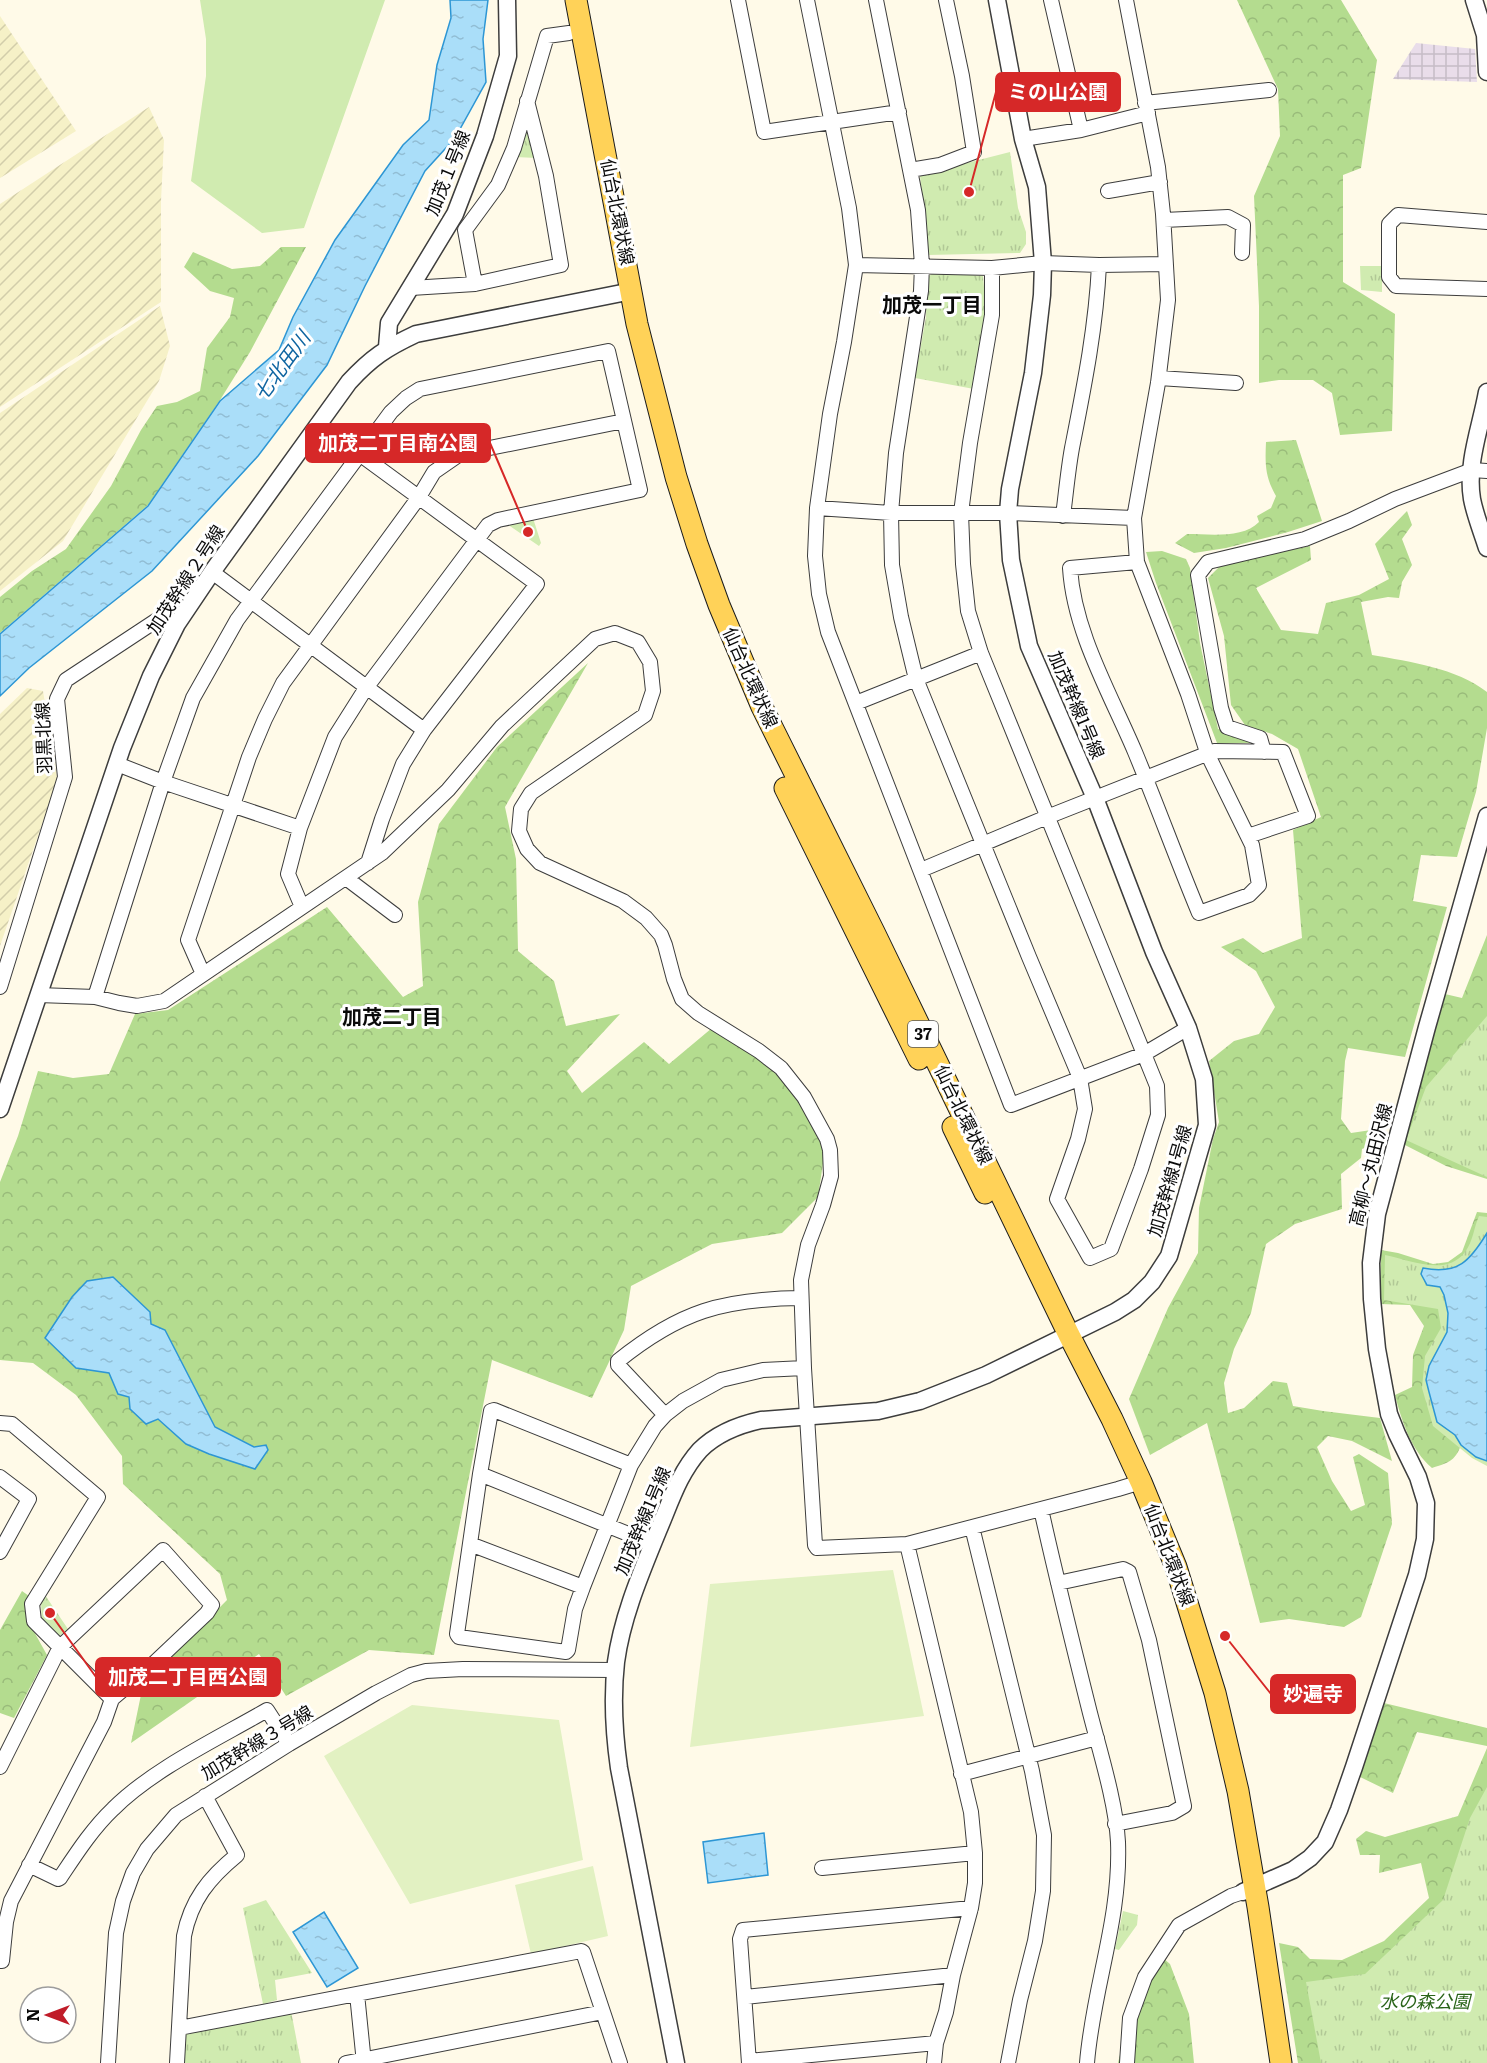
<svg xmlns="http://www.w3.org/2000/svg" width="1487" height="2063" font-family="Literata,'Noto Sans JP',serif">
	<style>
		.industrial { fill: url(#industrial-grid) }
		.farmland { fill: url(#farmland-furrows) }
		.grass { fill: #d0ebb0 }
		.forest { fill: url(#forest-crowns) }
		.park { fill: url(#park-tufts) }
		.pitch { fill: #e2f1c2 }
		.water { fill: url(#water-ripples); stroke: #2d96d4; stroke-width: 1.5 }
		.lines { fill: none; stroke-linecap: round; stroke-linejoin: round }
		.minor-casing { stroke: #3d3d3d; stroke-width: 16 }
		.tertiary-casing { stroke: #3d3d3d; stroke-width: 19 }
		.primary-casing { stroke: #1b1b1b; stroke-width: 23 }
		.minor { stroke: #fff; stroke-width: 14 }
		.tertiary { stroke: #fff; stroke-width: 16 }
		.primary { stroke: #ffd258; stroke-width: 21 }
		.labels { text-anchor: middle; stroke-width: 6; stroke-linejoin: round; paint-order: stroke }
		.shield { fill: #fff; stroke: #545454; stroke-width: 1.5 }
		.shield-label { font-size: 16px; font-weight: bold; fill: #0a0a0a }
		.street-label { font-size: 18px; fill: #0a0a0a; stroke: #fff }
		.park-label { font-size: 18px; font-style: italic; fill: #2a6419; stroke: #fff }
		.neighbourhood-label { font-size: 20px; font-weight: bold; fill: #0a0a0a; stroke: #fff }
		.water-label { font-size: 20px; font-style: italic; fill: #0f65a1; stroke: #fff }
		.leader { fill: none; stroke: #d62828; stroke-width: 2 }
		.callout-dot { fill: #d62828; stroke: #fff; stroke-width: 2 }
		.callout { fill: #d62828; stroke: #d62828; stroke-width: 2 }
		.callout-label { font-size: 20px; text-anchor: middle; font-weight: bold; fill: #fff }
	</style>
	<defs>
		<pattern id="industrial-grid" width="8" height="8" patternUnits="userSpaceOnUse" patternTransform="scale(1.5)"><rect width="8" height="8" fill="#e9ddea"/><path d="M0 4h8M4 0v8" fill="none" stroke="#c6bcc7"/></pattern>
		<pattern id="farmland-furrows" width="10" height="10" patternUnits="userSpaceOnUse" patternTransform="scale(1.5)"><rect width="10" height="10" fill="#f6f1c7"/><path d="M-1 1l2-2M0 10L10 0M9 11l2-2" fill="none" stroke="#d2cdaa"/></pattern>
		<pattern id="forest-crowns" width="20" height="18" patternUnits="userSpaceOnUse" patternTransform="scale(1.5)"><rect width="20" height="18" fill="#b4dc8f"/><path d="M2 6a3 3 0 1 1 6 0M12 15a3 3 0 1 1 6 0" fill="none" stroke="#99bb7a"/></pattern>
		<pattern id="park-tufts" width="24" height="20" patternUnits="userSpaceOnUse" patternTransform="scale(1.5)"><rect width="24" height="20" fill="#d0ebb0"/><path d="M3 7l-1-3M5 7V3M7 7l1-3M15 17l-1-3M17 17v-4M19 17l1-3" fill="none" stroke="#b1c896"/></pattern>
		<pattern id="water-ripples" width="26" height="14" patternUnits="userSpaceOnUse" patternTransform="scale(1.5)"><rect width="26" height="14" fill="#aadef9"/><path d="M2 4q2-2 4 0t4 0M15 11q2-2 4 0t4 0" fill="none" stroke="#91bdd4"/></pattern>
	</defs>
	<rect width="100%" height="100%" fill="#fffae8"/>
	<!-- industrial -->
	<path class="industrial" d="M 1416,43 L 1475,49 L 1477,82 L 1393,79 Z"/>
	<!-- farmland -->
	<path class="farmland" d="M 0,16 L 76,131 L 0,178 Z
		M 149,107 L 164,140 L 161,201 L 161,302 L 0,407 L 0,204 Z
		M 160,306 L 170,346 L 159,381 L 63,541 L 0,591 L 0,413 Z
		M 27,688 L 43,691 L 57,777 L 53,792 L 0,946 L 0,714 Z"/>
	<!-- grass -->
	<path class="grass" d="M 200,0 L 385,0 L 304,228 L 262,233 L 191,181 L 206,76 L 206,39 Z"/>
	<!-- forest -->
	<path class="forest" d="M 1237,0 L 1341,0 L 1377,60 L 1361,168 L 1343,175 L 1343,282 L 1395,314 L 1392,431 L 1340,435 L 1332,393 L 1313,380 L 1279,380 L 1259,383 L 1259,306 L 1254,196 L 1280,136 L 1278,89 Z
		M 281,247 L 306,247 L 250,352 L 220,400 L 148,505 L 0,633 L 0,597 L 32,571 L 66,549 L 111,486 L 141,430 L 157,406 L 177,402 L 200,391 L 207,348 L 230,317 L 234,298 L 210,291 L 184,267 L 193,252 L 232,269 L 260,266 Z
		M 1296,440 L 1322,521 L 1288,532 L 1226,548 L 1194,553 L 1175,543 L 1187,534 C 1209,534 1243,539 1259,522 L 1257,516 L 1271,508 L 1276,496 C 1265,477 1265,464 1266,442 Z
		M 1407,511 L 1412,525 L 1402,539 L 1412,565 L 1402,582 L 1399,598 L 1388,597 L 1361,602 L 1372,655 C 1411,662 1456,668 1487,692 L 1487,728 L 1476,792 L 1457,857 L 1421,855 L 1413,901 L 1447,907 L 1405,1057 L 1348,1048 L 1345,1061 L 1341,1119 L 1351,1133 L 1385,1128 L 1382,1141 L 1362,1149 L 1361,1158 L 1341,1174 L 1342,1209 L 1295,1224 L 1266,1244 L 1251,1313 L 1234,1349 L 1224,1383 L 1228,1413 L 1244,1408 L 1273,1381 L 1287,1383 L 1293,1406 L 1323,1411 L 1380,1418 L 1392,1461 L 1352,1441 L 1328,1436 L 1317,1447 L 1332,1481 L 1351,1511 L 1365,1505 L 1353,1457 L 1359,1454 L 1388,1473 L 1392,1524 L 1361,1617 L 1344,1627 L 1289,1619 L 1260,1623 L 1207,1423 L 1150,1455 L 1129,1399 L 1168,1308 L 1198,1253 L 1199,1208 L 1213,1139 L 1219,1122 L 1209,1061 L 1234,1041 L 1259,1034 L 1275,1007 L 1256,971 L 1221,947 L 1243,938 L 1263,953 L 1302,938 L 1293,830 L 1321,817 L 1298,749 L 1272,734 L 1245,725 L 1231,705 L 1224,636 L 1208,578 L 1222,564 L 1310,546 L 1311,560 L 1256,588 L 1281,630 L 1318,634 L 1326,603 L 1359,595 L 1389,579 L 1375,544 Z
		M 1162,551 L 1186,559 L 1190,568 L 1200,643 L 1218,729 L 1250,738 L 1250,743 L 1217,743 L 1156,583 L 1146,552 Z
		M 588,663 L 505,807 L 516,859 L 518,951 L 554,981 L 566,1026 L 620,1014 L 567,1071 L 582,1093 L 644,1042 L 669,1064 L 712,1028 L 768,1062 L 805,1110 L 825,1150 L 818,1197 L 782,1233 L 712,1244 L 631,1286 L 624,1330 L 592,1398 L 492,1360 L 434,1655 L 369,1650 L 286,1696 L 259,1654 L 131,1743 L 143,1685 L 227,1600 L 220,1574 L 123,1484 L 122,1456 L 76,1395 L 33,1363 L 0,1360 L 0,1182 L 18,1136 L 38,1071 L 73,1078 L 109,1074 L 135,1014 L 168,1010 L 327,907 L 403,997 L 423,986 L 418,902 L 439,824 L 497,747 Z
		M 1487,935 L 1487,1179 L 1446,1166 L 1403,1144 L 1445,994 L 1462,998 Z
		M 1477,1212 L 1487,1213 L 1487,1233 L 1440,1287 L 1461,1445 C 1455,1462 1447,1463 1432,1468 C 1411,1450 1402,1422 1395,1395 L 1412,1387 L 1413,1355 L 1424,1326 L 1410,1305 L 1380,1304 L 1381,1250 L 1398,1253 L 1433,1264 L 1448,1262 L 1462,1252 Z
		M 22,1591 L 29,1596 L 27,1619 L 47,1655 L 14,1718 L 0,1713 L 0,1630 Z
		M 1384,1703 L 1487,1728 L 1487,1746 L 1417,1732 L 1393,1793 L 1358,1776 Z
		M 1487,1748 L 1487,2063 L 1298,2063 L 1279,1943 L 1298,1947 L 1310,1959 L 1342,1960 L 1384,1941 L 1429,1898 L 1421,1863 L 1379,1873 L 1380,1855 L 1360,1855 L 1356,1839 L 1366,1831 L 1385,1837 L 1458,1816 Z
		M 1151,1954 L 1163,1958 L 1170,1964 L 1189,2014 L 1194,2063 L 1118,2063 L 1140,1972 Z"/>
	<!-- park -->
	<path class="park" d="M 523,128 L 531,129 L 537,158 L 515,157 Z
		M 1010,152 L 1018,208 L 1026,232 L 1026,244 L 1020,253 L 928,255 L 920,175 Z
		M 1360,266 L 1382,266 L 1382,292 L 1361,290 Z
		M 934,272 L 983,276 L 986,309 L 974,389 L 915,378 L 926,317 L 927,278 Z
		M 532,515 L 541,543 L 539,546 L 504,522 Z
		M 1487,1016 L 1487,1177 L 1406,1140 L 1426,1087 Z
		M 1479,1216 L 1487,1217 L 1487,1466 L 1472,1458 L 1433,1426 L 1422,1388 L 1425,1356 L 1441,1328 L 1438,1309 L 1384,1300 L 1385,1255 C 1409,1260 1447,1277 1465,1252 C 1473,1242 1474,1227 1479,1216 Z
		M 45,1595 L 68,1629 L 59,1636 L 42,1622 L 41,1603 Z
		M 1487,1787 L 1487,2063 L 1321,2063 L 1306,1982 L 1365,1974 L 1443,1900 L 1470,1818 Z
		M 266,1900 L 312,1973 L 275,1980 L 277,2000 L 263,2004 L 243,1908 Z
		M 1123,1911 L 1138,1915 L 1137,1925 L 1119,1950 L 1115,1949 Z
		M 291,2011 L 301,2063 L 181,2063 L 183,2037 L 190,2031 Z"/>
	<!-- pitch -->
	<path class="pitch" d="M 893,1570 L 924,1716 L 690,1747 L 710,1584 Z
		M 412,1705 L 559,1720 L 583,1860 L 410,1904 L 324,1756 Z
		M 593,1866 L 608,1936 L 531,1954 L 515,1885 Z"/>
	<!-- water -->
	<path class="water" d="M 450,0 L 488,0 L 483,39 L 486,82 L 455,138 L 425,171 L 365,286 L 327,365 L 258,456 L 152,571 L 29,668 L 0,696 L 0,634 L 148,506 L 220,401 L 279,350 L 293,317 L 335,240 L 403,145 L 429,120 L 437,65 L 451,18 Z
		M 1487,1233 L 1487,1461 L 1476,1457 L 1461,1445 L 1455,1435 L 1437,1422 L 1429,1392 L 1426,1380 L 1429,1366 L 1447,1332 L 1448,1313 L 1444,1295 L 1440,1287 L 1427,1285 L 1421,1274 L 1423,1268 C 1458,1275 1470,1261 1487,1233 Z
		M 113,1277 L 150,1312 L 151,1324 L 165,1330 L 215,1427 L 254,1447 L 266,1445 L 268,1450 L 255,1469 L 209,1454 L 186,1444 L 158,1419 L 146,1424 L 130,1409 L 129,1397 L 118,1394 L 109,1373 L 76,1368 L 45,1338 L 72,1297 L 87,1281 Z
		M 764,1833 L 768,1875 L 708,1883 L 703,1842 Z
		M 324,1912 L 358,1968 L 327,1987 L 293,1932 Z"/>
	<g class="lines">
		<!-- minor casing -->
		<g class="minor-casing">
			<path id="minor" d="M 738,0 L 764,132 L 899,112
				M 807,0 L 849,208 L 856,265 L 844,342 L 830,414 L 817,508 L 815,556 L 819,594 L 828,632 L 1011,1105 L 1144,1054 L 1188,1028
				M 876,0 L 918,210 L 922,265 L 921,291 L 896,453 L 891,513 L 892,565 L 901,617 L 916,679 L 1029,957 L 1080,1078 L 1085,1109 L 1078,1139 L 1057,1199 L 1090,1258 L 1111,1249 L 1141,1169 L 1158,1115 L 1157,1086 L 981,653 L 968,611 L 963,564 L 961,513 L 970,443 L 992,315 L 992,268
				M 1051,0 L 1081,130
				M 1126,0 L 1158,167 L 1163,214 L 1168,300 L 1158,383 L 1134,518 L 1137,562 L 1188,694 L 1208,755 L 1252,845 L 1259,885 L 1249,895 L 1199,913 C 1177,860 1157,805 1135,752 C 1110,693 1074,632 1070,568 L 1137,562
				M 1145,103 L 1269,90
				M 1023,139 L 1081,130 L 1148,113
				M 910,170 L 940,165 L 974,152 L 962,76 L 946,0
				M 1108,191 L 1160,182
				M 1164,220 L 1228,217 L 1243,225 L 1242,253
				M 1487,222 L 1398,215 L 1389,224 L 1389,277 L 1396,286 L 1487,289
				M 856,265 L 992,268 L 1043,263 L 1099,265 L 1166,264
				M 475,284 L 465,230 L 498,185 L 514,148 L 547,36 L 569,33
				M 411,288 L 475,284 L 561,265 L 546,176 L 527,101
				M 1159,378 L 1236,383
				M 317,425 L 361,455 L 537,584 L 424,730 L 403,764 L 382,819 L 368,863
				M 817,508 L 891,513 L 1008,513 L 1134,518
				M 1063,516 C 1066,493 1068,470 1072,448 C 1084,387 1096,328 1099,265
				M 212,572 L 424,730
				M 856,703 L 981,653
				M 1264,752 L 1260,738 L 1227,727 L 1221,708 L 1198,575 L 1208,562 L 1305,539 L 1349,521 L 1395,499 L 1472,470 L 1487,471
				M 117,764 L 163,782 L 300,828
				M 921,870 L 1047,817 L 1214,751 L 1283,752 L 1308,816 L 1248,836
				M 346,878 L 395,915
				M 203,974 L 188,940 L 249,757 L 265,719 L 283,683 L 419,497 L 434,472 L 460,454 L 624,421
				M 0,987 L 65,777 L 57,699 L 66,680 L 157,620 L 177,624
				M 38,995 L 95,997 L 119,1003 L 137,1006 L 164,1001 L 382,853 L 448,790 L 502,726 L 595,639 L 615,633 L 638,642 L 650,662 L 653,691 L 645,715 L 531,793 L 521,809 L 519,831 L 527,849 L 540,863 L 623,901 L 646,918 L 661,935 L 665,945 L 674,979 L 682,999 L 698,1013 L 759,1051 L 781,1068 L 804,1097 L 827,1139 L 830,1150 L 831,1176 L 823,1205 L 808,1245 L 801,1280 L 804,1368 L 815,1545 L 817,1548 L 907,1544 L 1118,1489 L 1141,1482
				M 95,997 L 163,782 L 193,698 L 237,620 L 391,412 L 406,398 L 420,389 L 608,351 L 640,490 L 498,520 L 488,525 L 366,688 L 335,737 L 300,828 L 288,874 L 302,907
				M 665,1415 L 618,1365 L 618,1361 C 680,1311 723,1299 801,1298
				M 0,1423 L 12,1424 L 98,1497 L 32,1604 L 34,1621 L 112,1699
				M 631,1465 L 494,1410 L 491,1411 L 480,1474 L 457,1634 L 459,1637 L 566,1652 L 568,1650 L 575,1609 L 583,1587 L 631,1465 L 655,1426 L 665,1415 L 683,1401 L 721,1380 L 763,1370 L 804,1368
				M 480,1474 L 653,1544
				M 0,1477 L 29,1499 L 0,1552
				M 1041,1509 C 1056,1577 1073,1645 1090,1713 C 1100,1752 1116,1803 1118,1842 C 1121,1920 1093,1987 1087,2063
				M 972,1527 L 1032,1771 L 1044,1835 L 1043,1891 L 1035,1941 L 1020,2000 L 1008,2063
				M 470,1544 L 583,1587
				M 907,1544 L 971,1812 L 975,1853 L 975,1883 L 971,1908 L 953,1975 L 946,2012 L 936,2043 L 934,2063
				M 1058,1583 L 1123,1569 L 1129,1572 L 1149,1640 L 1184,1806 L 1172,1813 L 1115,1824
				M 0,1767 L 60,1647 L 163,1550 L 212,1605 L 207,1613 L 151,1666 L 112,1699 L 104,1722 L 11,1901 L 6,1922 L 2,1961 L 0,1961
				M 961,1774 L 1097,1738
				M 29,1865 L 58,1879 L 60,1878 C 76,1854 92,1829 113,1809 C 153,1769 217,1739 267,1710 L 289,1744
				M 822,1868 L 975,1853
				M 357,1994 L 364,2063
				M 745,1997 L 953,1975
				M 179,2028 L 581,1951 L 583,1952 L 620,2063
				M 749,2061 L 936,2043
				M 108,2063 L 116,1933 L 123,1901 L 133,1873 L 147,1849 L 176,1815 L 289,1744 L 376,1693 L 411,1675 L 426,1671 L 463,1669 L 616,1670
				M 177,2063 L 184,1936 C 191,1900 209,1878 237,1855 L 205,1796
				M 346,2063 L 603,2012
				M 749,2063 L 740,1939 L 743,1930 L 971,1908
				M 1127,2063 L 1130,2018 L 1145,1977 L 1179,1925 L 1231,1896 L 1243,1892"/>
		</g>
		<!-- tertiary casing -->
		<g class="tertiary-casing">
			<path id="tertiary" d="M 1474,0 L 1485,35 L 1487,72
				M 387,347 L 389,323 L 455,214 L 485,136 L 508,56 L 507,0
				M 1487,392 C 1481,426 1466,464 1472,499 C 1475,515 1482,532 1487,548
				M 0,1109 L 122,748 L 151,676 L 177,624 L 212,572 L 349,382 C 371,358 386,348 416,334 L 632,291
				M 1243,1892 L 1293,1870 L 1310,1858 L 1325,1842 L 1339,1810 L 1354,1767 L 1417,1575 L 1425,1539 L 1426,1503 L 1418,1477 L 1397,1434 L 1389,1414 L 1377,1349 L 1372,1299 L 1371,1263 L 1377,1214 L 1427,1027 L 1487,816
				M 676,2063 L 619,1768 C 614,1733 612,1697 616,1662 C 622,1617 641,1573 658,1531 C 670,1503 679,1473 700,1450 C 717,1433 738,1425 761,1420 L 878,1411 L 920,1401 L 986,1375 L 1115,1312 L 1134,1300 L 1152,1282 L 1169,1256 L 1207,1125 L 1204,1079 L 1188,1028 L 1154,952 L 1095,798 L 1029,646 L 1011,560 L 1008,513 L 1010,489 L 1033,373 L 1042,295 L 1043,263 L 1037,187 L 1023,139 L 997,0"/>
		</g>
		<!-- primary casing -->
		<g class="primary-casing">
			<path id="primary" d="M 576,0 L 637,324 L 676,477 L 697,544 L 719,605 L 762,707 L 874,932 L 1069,1335 L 1112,1419 L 1141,1482 L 1176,1567 L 1215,1693 L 1238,1791 L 1258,1907 L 1281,2063
				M 785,788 L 919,1059
				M 953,1127 L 985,1193"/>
		</g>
		<!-- minor -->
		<use href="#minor" class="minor"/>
		<!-- tertiary -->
		<use href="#tertiary" class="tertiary"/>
		<!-- primary -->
		<use href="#primary" class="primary"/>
	</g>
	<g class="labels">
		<!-- shield labels -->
		<rect class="shield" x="908" y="1021" width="30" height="26" rx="4.5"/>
		<g class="shield-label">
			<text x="923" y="1040">37</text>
		</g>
		<!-- street labels -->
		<g class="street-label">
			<text transform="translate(448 173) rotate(-68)" y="6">加茂１号線</text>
			<text transform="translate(617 212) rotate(79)" y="6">仙台北環状線</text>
			<text transform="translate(186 580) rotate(-57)" y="6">加茂幹線２号線</text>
			<text transform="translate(750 678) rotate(66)" y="6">仙台北環状線</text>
			<text transform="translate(1076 705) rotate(67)" y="6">加茂幹線1号線</text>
			<text transform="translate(44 738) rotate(-92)" y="6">羽黒北線</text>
			<text transform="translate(963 1115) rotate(64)" y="6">仙台北環状線</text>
			<text transform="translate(1371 1165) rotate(-76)" y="6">高柳～丸田沢線</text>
			<text transform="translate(1170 1181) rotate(-74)" y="6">加茂幹線1号線</text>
			<text transform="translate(643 1521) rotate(-67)" y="6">加茂幹線1号線</text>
			<text transform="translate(1169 1555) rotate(69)" y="6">仙台北環状線</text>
			<text transform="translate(257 1743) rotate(-31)" y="6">加茂幹線３号線</text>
		</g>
		<!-- park labels -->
		<g class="park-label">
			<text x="1425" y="2008">水の森公園</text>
		</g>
		<!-- neighbourhood labels -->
		<g class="neighbourhood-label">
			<text x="932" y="312">加茂一丁目</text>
			<text x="392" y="1024">加茂二丁目</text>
		</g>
		<!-- water labels -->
		<g class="water-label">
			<text transform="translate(282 366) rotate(-54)" y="7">七北田川</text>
		</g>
	</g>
	<!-- callouts -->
	<path class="leader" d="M969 192L996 92M528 532L490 443M50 1613L96 1677M1225 1636L1271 1694"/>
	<g class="callout-dot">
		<circle cx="969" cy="192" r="6"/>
		<circle cx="528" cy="532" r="6"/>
		<circle cx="50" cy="1613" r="6"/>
		<circle cx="1225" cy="1636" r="6"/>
	</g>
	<g class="callout">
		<rect x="996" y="73" width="124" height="38" rx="6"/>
		<rect x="306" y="424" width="184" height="38" rx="6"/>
		<rect x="96" y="1658" width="184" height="38" rx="6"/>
		<rect x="1271" y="1675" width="84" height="38" rx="6"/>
	</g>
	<g class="callout-label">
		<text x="1058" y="99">ミの山公園</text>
		<text x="398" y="450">加茂二丁目南公園</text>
		<text x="188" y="1684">加茂二丁目西公園</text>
		<text x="1313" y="1701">妙遍寺</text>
	</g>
	<!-- north arrow -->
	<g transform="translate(48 2015) rotate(270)"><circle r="28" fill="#ffffff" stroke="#9d9d9d" stroke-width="1.5"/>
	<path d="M0-4.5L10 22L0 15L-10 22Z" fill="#c01c29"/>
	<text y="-9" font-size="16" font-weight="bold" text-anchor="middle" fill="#0a0a0a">N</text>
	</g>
</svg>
